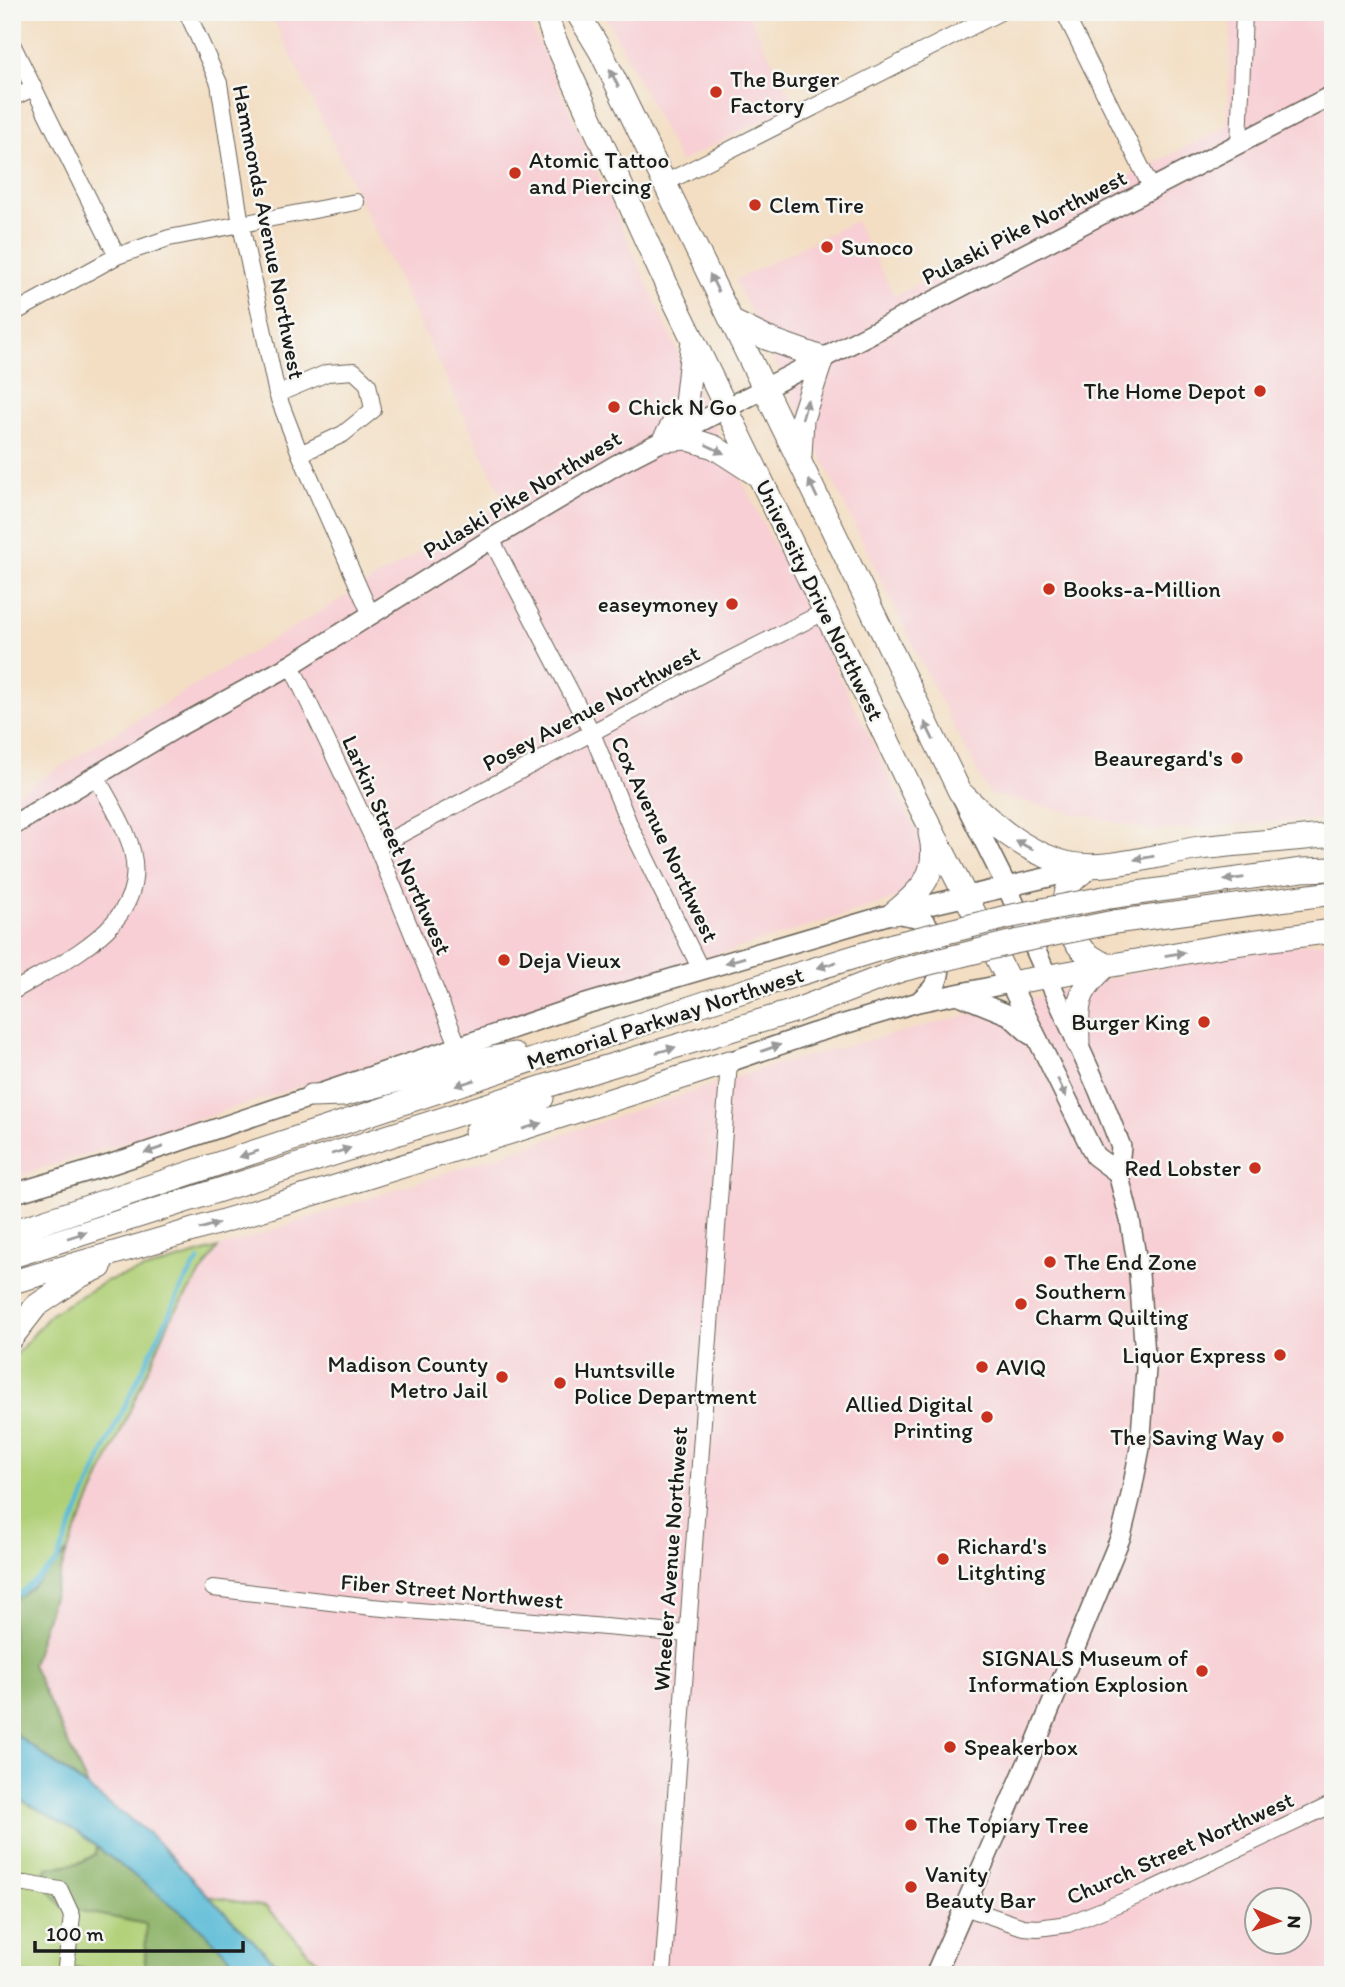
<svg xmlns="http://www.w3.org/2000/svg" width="1345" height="1987" font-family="Itim,sans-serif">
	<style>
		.built { fill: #f7cfd4; fill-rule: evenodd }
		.green { fill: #b0d077; stroke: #66764a; stroke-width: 2 }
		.forest { fill: #8cb268; stroke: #546742; stroke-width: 2 }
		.water { fill: #57bad6; stroke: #3a6b79; stroke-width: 2 }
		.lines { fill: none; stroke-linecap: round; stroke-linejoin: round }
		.stream { stroke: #57bad6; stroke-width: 4.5 }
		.minor-casing { stroke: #676056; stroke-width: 18 }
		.major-casing { stroke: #676056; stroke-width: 22 }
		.highway-casing { stroke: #676056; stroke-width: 25 }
		.minor { stroke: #fff; stroke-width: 16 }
		.major { stroke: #fff; stroke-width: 19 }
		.highway { stroke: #fff; stroke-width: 23 }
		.highway-bridge-casing { stroke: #676056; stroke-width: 25; stroke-linecap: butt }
		.highway-bridge { stroke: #fff; stroke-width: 23 }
		.oneway { fill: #999 }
		.poi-dot { fill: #c8321e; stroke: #f6f6f2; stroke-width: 2.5 }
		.labels { text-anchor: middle; stroke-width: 5; stroke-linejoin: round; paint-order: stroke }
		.poi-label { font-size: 23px; fill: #1c1c1c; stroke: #f6f6f2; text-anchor: start }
		.street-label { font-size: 23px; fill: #1c1c1c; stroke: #f6f6f2 }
	</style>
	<rect width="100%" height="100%" fill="#f6f6f2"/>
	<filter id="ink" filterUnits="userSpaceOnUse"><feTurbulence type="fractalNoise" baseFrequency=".0143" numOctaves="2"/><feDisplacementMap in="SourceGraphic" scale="14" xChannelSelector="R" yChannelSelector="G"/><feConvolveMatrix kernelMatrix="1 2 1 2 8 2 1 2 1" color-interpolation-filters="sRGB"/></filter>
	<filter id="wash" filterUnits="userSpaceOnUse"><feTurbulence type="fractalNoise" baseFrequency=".00686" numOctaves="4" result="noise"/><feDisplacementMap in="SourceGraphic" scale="28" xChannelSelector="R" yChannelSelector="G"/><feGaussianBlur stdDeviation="1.57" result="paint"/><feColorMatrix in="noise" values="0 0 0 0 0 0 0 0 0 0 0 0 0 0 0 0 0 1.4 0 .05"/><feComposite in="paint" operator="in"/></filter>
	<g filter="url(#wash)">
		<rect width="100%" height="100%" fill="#f3dec3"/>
		<!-- built -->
		<path class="built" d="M 270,12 L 525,12 L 680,356 L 925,848 L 917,882 L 901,897 L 12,1178 L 12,797 L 103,740 L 505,502 Z
			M 604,12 L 747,12 L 795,104 L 680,162 Z
			M 1232,12 L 1333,12 L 1333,818 L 1153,831 L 989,794 L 930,680 L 735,280 L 855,221 L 895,296 L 1227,126 Z
			M 1333,942 L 1333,1975 L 330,1975 L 266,1907 L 208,1896 L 151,1835 L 88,1787 L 32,1665 L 67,1551 L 171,1318 L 218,1248 L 773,1065 L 1130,973 L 1304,944 ZM 1258,1899 L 1300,1899 L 1300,1941 L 1258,1941 Z"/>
		<!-- green -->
		<path class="green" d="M 218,1248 L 171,1318 L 67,1552 L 31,1588 L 12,1601 L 12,1359 L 51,1314 L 106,1281 Z
			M 12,1795 L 78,1832 L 97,1847 L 96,1854 L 79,1863 L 47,1869 L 63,1907 L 146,1924 L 146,1975 L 73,1968 L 64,1975 L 12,1975 Z
			M 208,1896 L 266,1907 L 330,1975 L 288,1975 Z"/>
		<!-- forest -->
		<path class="forest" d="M 67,1552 L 32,1665 L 88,1787 L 12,1732 L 12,1601 L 31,1588 Z
			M 97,1847 L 194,1922 L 248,1975 L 64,1975 L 73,1968 L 145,1975 L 146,1924 L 62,1907 L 42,1880 L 47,1868 L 79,1863 L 96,1854 Z"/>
		<!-- water -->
		<path class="water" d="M 12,1732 L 151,1835 L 208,1896 L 288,1975 L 248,1975 L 194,1922 L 78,1832 L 12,1795 Z"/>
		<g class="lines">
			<!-- stream -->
			<path class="stream" d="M 12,1597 L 19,1594 L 56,1563 L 111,1435 L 184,1283 L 199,1260"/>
		</g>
	</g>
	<g filter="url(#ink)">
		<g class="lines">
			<!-- minor casing -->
			<g class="minor-casing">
				<path id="minor" d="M 187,12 L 219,83 L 241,225 L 277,394 L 300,454 L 371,615
					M 1064,12 L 1152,189
					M 12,44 L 117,256
					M 12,98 L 33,88
					M 1239,144 L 1244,12
					M 665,183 L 1000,12
					M 12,314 L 117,256 L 169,238 L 356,202
					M 277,394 L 327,373 L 354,371 L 368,384 L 373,410 L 343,434 L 300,454
					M 491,539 L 592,733 L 630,826 L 701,970
					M 291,665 L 377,847 L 458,1045
					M 377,847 L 719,665 L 826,611
					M 12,992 C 71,956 163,919 126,833 C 118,814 106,795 96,776
					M 213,1588 L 372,1607 L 687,1634
					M 12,1884 L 26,1884 L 60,1890 L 72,1916 L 65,1975
					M 964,1907 L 1023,1927 L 1038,1928 L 1068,1924 L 1149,1891 L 1333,1804
					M 663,1975 L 729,1062"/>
			</g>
			<!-- major casing -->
			<g class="major-casing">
				<path id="major" d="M 12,826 L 174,729 L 291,665 L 491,539 L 616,465 L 1333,95
					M 899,914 C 905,915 915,916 921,919 C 937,929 944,965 937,981 C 933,990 925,996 918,1002
					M 957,994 L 1009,1015 L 1031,1035
					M 729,1062 L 814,1033 L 918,1002 L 1010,983 L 1095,1156 L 1118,1173
					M 12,1194 L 112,1164 L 579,1006 L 894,913 L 1088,868
					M 935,1975 L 1033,1750 L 1121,1536 L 1131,1495 L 1140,1448 L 1146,1369 L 1139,1274 L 1130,1220 L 1118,1173 L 1121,1147 L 1099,1091 L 1007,887 L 962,797"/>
			</g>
			<!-- highway casing -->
			<g class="highway-casing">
				<path id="highway" d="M 545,12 L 554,38 L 667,286 L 915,797 L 1010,983 L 1227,945 L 1333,931
					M 577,12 L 601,52 L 960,792 C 992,822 1015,846 1059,861 C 1098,875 1158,854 1200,848 C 1244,843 1289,840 1333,835
					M 733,322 L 766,338 L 822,358 L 802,419 L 800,456
					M 664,440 L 686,438 L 714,447 L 759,476
					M 664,440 L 686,403 L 693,340
					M 1088,868 C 1082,873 1075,877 1071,883 C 1066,890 1065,896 1065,904 C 1065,935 1080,954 1107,965
					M 1109,897 L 1302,870 L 1333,869
					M 894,913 C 922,890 940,873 930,833
					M 1114,922 L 1333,893
					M 1078,1043 C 1077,1003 1076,992 1107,965
					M 311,1096 L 343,1095 L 455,1065 L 514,1054
					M 476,1132 L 542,1098
					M 12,1232 L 708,1002 L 893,945
					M 12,1256 L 600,1069 L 794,1011 L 901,970
					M 12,1282 C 253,1215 491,1139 729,1062
					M 12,1337 L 36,1306 L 82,1275 L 100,1267"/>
			</g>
			<!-- minor -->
			<use href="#minor" class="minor"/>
			<!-- major -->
			<use href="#major" class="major"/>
			<!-- highway -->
			<use href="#highway" class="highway"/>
			<!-- highway-bridge casing -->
			<g class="highway-bridge-casing">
				<path id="highway-bridge" d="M 893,945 L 1007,917 L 1109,897
					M 901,970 L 1010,943 L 1114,922"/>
			</g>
			<!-- highway-bridge -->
			<use href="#highway-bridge" class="highway-bridge"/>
		</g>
		<!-- one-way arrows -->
		<defs><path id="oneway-solid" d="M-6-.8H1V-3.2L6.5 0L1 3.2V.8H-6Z" transform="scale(1.75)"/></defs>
		<g class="oneway">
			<use href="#oneway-solid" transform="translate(614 78) rotate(-116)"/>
			<use href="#oneway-solid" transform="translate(714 283) rotate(-116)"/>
			<use href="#oneway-solid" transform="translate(805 409) rotate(-74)"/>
			<use href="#oneway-solid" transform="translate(715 449) rotate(26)"/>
			<use href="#oneway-solid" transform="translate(813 489) rotate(-115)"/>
			<use href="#oneway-solid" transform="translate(929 731) rotate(-116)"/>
			<use href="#oneway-solid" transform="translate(1024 845) rotate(-151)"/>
			<use href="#oneway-solid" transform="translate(1144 858) rotate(170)"/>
			<use href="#oneway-solid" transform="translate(1234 879) rotate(172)"/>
			<use href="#oneway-solid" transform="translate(1175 954) rotate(-9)"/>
			<use href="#oneway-solid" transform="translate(735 960) rotate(164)"/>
			<use href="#oneway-solid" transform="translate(827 965) rotate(163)"/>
			<use href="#oneway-solid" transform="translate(771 1048) rotate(-19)"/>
			<use href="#oneway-solid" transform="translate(666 1050) rotate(-16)"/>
			<use href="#oneway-solid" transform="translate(465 1083) rotate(162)"/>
			<use href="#oneway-solid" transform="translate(1062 1088) rotate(65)"/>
			<use href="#oneway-solid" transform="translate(532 1126) rotate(-18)"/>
			<use href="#oneway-solid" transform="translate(154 1150) rotate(161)"/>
			<use href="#oneway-solid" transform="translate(341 1151) rotate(-18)"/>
			<use href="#oneway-solid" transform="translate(249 1154) rotate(162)"/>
			<use href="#oneway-solid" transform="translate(209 1226) rotate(-17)"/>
			<use href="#oneway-solid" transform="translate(77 1235) rotate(-18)"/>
		</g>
	</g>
	<!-- markers -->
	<g class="poi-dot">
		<circle cx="716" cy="92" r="7"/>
		<circle cx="515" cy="173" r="7"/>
		<circle cx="755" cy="205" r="7"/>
		<circle cx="827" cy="247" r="7"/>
		<circle cx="1260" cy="391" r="7"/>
		<circle cx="614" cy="407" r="7"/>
		<circle cx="1049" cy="589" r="7"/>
		<circle cx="732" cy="604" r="7"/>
		<circle cx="1237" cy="758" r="7"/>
		<circle cx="504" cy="960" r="7"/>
		<circle cx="1204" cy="1022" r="7"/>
		<circle cx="1255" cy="1168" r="7"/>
		<circle cx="1050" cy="1262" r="7"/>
		<circle cx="1021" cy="1304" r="7"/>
		<circle cx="1280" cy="1355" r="7"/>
		<circle cx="982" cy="1367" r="7"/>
		<circle cx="502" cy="1377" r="7"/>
		<circle cx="560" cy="1383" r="7"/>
		<circle cx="987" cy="1417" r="7"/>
		<circle cx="1278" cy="1437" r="7"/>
		<circle cx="943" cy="1559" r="7"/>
		<circle cx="1202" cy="1671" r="7"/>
		<circle cx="950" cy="1747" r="7"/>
		<circle cx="911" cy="1825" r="7"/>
		<circle cx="911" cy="1887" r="7"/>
	</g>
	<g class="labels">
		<!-- poi labels -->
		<g class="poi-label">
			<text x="730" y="87">The Burger<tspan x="730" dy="26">Factory</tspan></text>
			<text x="529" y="168">Atomic Tattoo<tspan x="529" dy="26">and Piercing</tspan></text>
			<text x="769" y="213">Clem Tire</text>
			<text x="841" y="255">Sunoco</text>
			<text x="1246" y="399" text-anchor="end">The Home Depot</text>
			<text x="628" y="415">Chick N Go</text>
			<text x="1063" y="597">Books-a-Million</text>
			<text x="718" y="612" text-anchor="end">easeymoney</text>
			<text x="1223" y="766" text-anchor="end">Beauregard's</text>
			<text x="518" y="968">Deja Vieux</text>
			<text x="1190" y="1030" text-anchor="end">Burger King</text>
			<text x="1241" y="1176" text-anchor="end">Red Lobster</text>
			<text x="1064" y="1270">The End Zone</text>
			<text x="1035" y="1299">Southern<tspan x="1035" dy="26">Charm Quilting</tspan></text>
			<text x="1266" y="1363" text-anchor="end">Liquor Express</text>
			<text x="488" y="1372" text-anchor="end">Madison County<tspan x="488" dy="26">Metro Jail</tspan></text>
			<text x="996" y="1375">AVIQ</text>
			<text x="574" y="1378">Huntsville<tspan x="574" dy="26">Police Department</tspan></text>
			<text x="973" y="1412" text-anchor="end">Allied Digital<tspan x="973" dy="26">Printing</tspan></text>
			<text x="1264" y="1445" text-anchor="end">The Saving Way</text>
			<text x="957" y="1554">Richard's<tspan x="957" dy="26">Litghting</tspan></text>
			<text x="1188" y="1666" text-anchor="end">SIGNALS Museum of<tspan x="1188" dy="26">Information Explosion</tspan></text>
			<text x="964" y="1755">Speakerbox</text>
			<text x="925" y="1833">The Topiary Tree</text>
			<text x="925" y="1882">Vanity<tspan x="925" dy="26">Beauty Bar</tspan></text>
		</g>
		<!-- street labels -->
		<g class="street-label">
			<text transform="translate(1024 227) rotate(-27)" y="8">Pulaski Pike Northwest</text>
			<text transform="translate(269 232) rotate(79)" y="8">Hammonds Avenue Northwest</text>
			<text transform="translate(522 494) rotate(-31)" y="8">Pulaski Pike Northwest</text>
			<text transform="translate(820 600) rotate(64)" y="8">University Drive Northwest</text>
			<text transform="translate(591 708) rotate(-28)" y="8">Posey Avenue Northwest</text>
			<text transform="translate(665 839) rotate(65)" y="8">Cox Avenue Northwest</text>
			<text transform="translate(397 845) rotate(66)" y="8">Larkin Street Northwest</text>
			<text transform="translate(665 1018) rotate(-18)" y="8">Memorial Parkway Northwest</text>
			<text transform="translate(670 1559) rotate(-86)" y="8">Wheeler Avenue Northwest</text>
			<text transform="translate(452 1591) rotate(5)" y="8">Fiber Street Northwest</text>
			<text transform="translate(1180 1848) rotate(-24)" y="8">Church Street Northwest</text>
		</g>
	</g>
	<!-- margin -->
	<rect width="1345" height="1987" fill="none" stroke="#f6f6f2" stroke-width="42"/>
	<!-- north arrow -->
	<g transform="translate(1278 1921) rotate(93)"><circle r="33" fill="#f6f6f2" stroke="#9f9f9c" stroke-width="2"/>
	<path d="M0-5L12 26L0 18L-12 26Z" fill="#c8321e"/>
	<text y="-10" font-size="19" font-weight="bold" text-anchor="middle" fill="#1c1c1c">N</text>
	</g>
	<!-- scale -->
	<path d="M35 1941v10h208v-10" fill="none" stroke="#1c1c1c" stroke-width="3.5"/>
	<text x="46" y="1941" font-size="21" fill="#1c1c1c" stroke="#f6f6f2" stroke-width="5" paint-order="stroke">100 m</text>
</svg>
